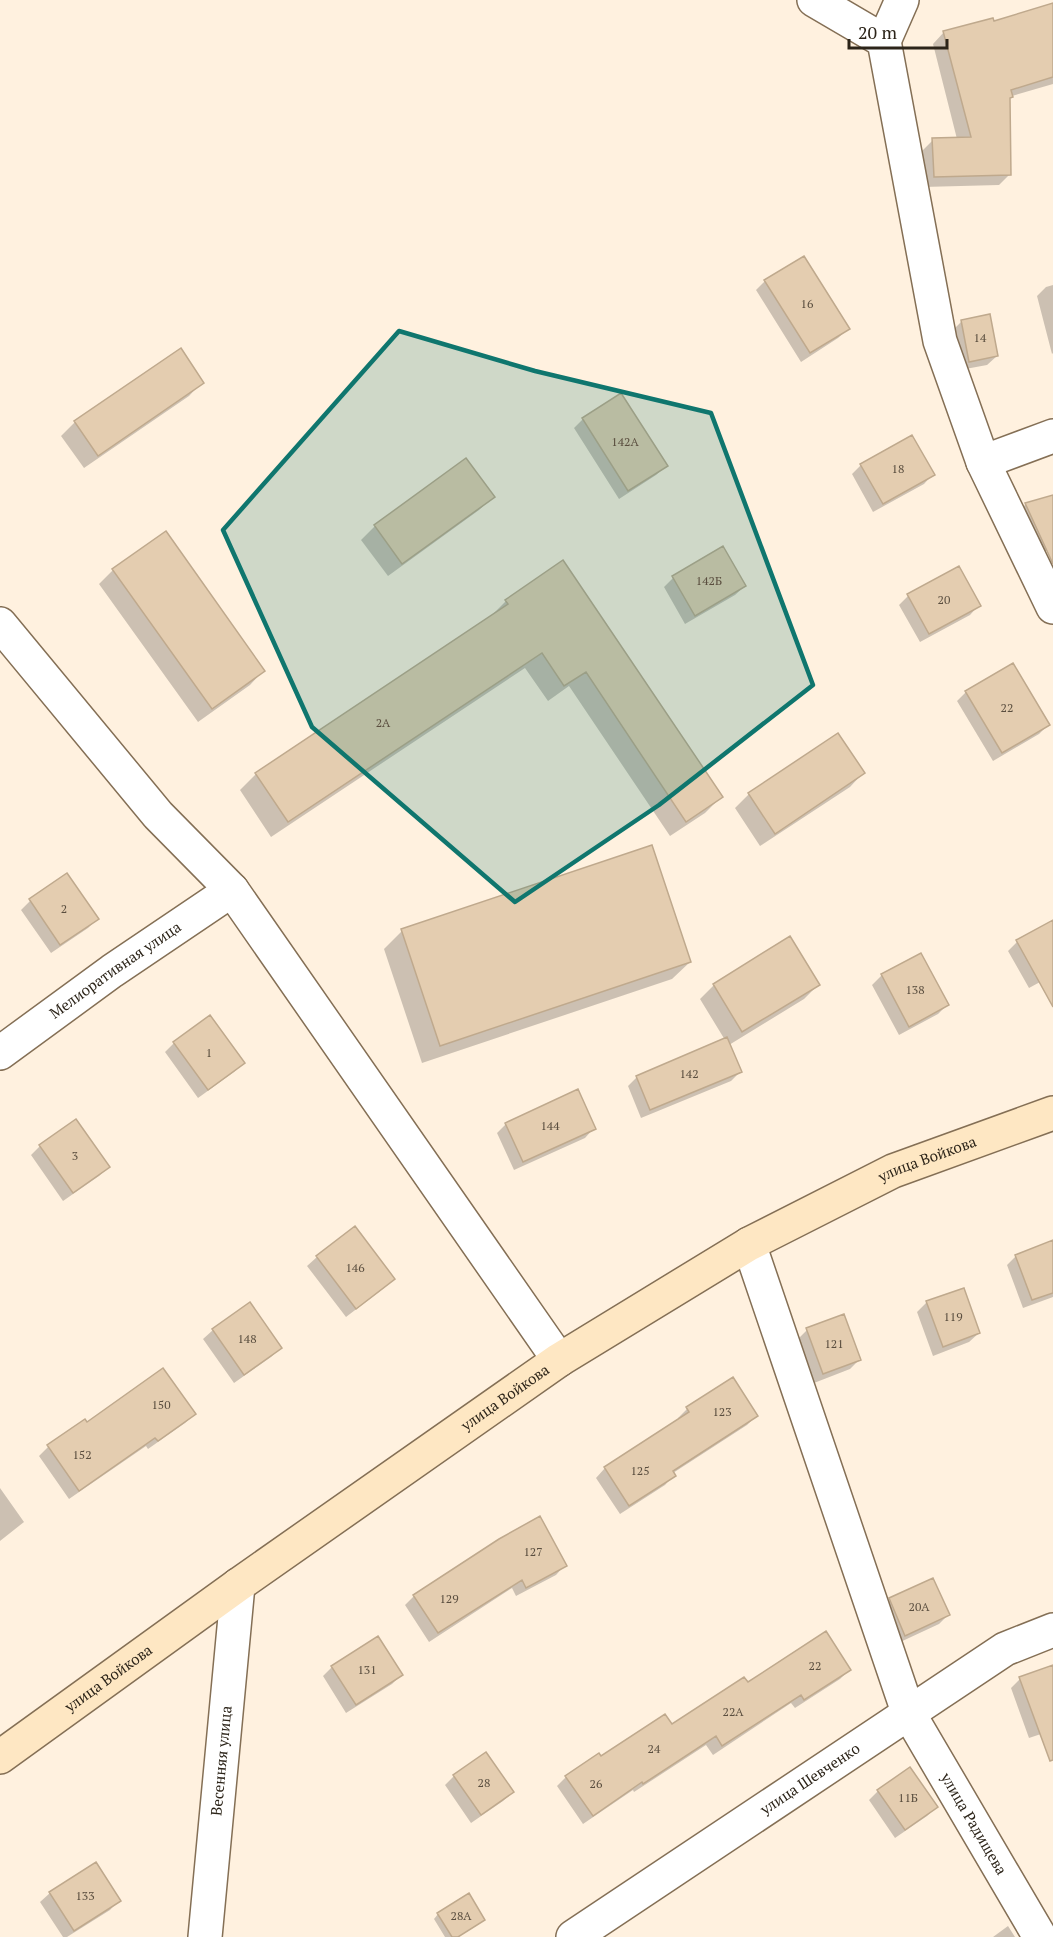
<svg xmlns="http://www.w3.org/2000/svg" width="1053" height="1937" font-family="'PT Serif',serif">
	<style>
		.shadow { fill: #0003 }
		.building { fill: #e4cdb0; stroke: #bfa98d; stroke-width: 1.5 }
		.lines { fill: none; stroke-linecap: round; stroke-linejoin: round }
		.street-casing { stroke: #846f55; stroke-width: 36 }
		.secondary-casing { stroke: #846f55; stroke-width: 36 }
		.street { stroke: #fff; stroke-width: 33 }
		.secondary { stroke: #fee7c3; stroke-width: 33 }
		.marked { fill: #0f766e; fill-opacity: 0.2; stroke: #0f766e; stroke-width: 4.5; stroke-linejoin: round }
		.labels { text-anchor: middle; stroke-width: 5; stroke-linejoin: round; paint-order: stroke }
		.number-label { font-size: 12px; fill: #5a4e3f }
		.street-label { font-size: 15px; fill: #2c2419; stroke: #fff }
	</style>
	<rect width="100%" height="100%" fill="#fff1df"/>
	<!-- shadow -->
	<path class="shadow" d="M 1053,5 L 1053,84 L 1012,96 L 1008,100 L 1010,174 L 999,185 L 923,187 L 922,151 L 933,140 L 957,139 L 933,44 L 944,32 L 993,23 Z
		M 765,281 L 848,329 L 838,338 L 801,362 L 756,290 Z
		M 1053,285 L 1053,353 L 1052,354 L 1037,296 L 1046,287 Z
		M 962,321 L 997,356 L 987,365 L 960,370 L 953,330 Z
		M 202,382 L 189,396 L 84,468 L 61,436 L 75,422 Z
		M 583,419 L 666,466 L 656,475 L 619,499 L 574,428 Z
		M 861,465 L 933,474 L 924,484 L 873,512 L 852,474 Z
		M 1053,496 L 1053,549 L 1035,554 L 1017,513 L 1026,504 Z
		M 493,497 L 479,510 L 388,576 L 361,540 L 375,526 Z
		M 562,562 L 721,797 L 705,813 L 670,836 L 569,686 L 548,701 L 525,668 L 271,837 L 240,790 L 256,774 L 490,617 L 506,601 Z
		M 113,570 L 263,671 L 250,685 L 198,722 L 99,584 Z
		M 673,578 L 745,586 L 735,595 L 685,624 L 664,587 Z
		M 908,596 L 979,605 L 970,615 L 920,642 L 899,605 Z
		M 966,692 L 1048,725 L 1039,734 L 993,761 L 957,701 Z
		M 863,773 L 850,787 L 760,846 L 735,808 L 749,794 Z
		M 651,847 L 690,962 L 672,979 L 422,1063 L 384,949 L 402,931 Z
		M 66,875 L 97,919 L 88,928 L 51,953 L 21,910 L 30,901 Z
		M 1053,921 L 1053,975 L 1029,988 L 1008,951 L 1017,942 Z
		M 920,955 L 947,1005 L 938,1014 L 899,1035 L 872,985 L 882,975 Z
		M 714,985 L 818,985 L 804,999 L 729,1045 L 740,1072 L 731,1081 L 641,1118 L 628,1086 L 637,1077 L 725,1040 L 700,999 Z
		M 174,1043 L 243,1063 L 234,1072 L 198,1098 L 165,1052 Z
		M 506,1124 L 594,1128 L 585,1138 L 514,1170 L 497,1133 Z
		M 40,1146 L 108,1167 L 99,1176 L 63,1201 L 31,1155 Z
		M 355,1228 L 393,1279 L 384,1288 L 346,1317 L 307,1266 L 317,1257 Z
		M 1053,1242 L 1053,1297 L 1023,1308 L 1007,1265 L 1016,1256 Z
		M 963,1290 L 979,1333 L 969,1342 L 933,1356 L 917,1312 L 926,1303 Z
		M 249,1304 L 280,1348 L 271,1357 L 234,1383 L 203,1339 L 213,1330 Z
		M 807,1330 L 859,1360 L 850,1369 L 814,1383 L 798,1339 Z
		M 687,1409 L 756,1416 L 747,1425 L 673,1473 L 674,1475 L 665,1485 L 620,1514 L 596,1478 L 605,1468 L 680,1420 L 678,1418 Z
		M 194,1414 L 185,1423 L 148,1449 L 146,1446 L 69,1499 L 39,1456 L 48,1447 L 85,1421 L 87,1424 Z
		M 0,1488 L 24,1522 L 0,1541 Z
		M 565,1565 L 556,1575 L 516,1596 L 512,1588 L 429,1642 L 405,1605 L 414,1596 Z
		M 890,1600 L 948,1615 L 939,1624 L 896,1644 L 881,1609 Z
		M 332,1667 L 401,1675 L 392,1684 L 346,1713 L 323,1676 Z
		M 1053,1667 L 1053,1730 L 1029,1738 L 1011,1688 L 1020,1679 Z
		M 849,1670 L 840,1679 L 795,1708 L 791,1703 L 713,1755 L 706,1745 L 634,1792 L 633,1790 L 583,1824 L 557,1786 L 566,1777 L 600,1758 L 671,1726 L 747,1684 Z
		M 454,1776 L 512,1792 L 503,1801 L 471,1823 L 445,1785 Z
		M 878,1791 L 936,1807 L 927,1816 L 895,1838 L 869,1800 Z
		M 96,1864 L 119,1900 L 110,1910 L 67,1937 L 63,1937 L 40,1902 L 50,1893 Z
		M 438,1914 L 479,1924 L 458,1937 L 445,1937 L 434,1919 Z
		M 1008,1926 L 1015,1937 L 993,1937 Z"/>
	<!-- building -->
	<path class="building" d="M 1053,3 L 1053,77 L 1011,90 L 1013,97 L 1010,98 L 1011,175 L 934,177 L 932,138 L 971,137 L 943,31 L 993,18 L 994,21 Z
		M 804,256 L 850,329 L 810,353 L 764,280 Z
		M 990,314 L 998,356 L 969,362 L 961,320 Z
		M 181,348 L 204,383 L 98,456 L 74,421 Z
		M 621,393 L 668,466 L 628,491 L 582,418 Z
		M 912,435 L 935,475 L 883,504 L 860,464 Z
		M 466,458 L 495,497 L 402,564 L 374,525 Z
		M 1053,495 L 1053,564 L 1025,503 Z
		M 166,531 L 265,671 L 212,709 L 112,569 Z
		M 723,546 L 746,586 L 695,616 L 672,576 Z
		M 563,560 L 723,797 L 686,822 L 586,672 L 564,686 L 542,653 L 288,822 L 255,773 L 508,604 L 505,600 Z
		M 959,566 L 981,606 L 929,634 L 907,594 Z
		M 1013,663 L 1050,725 L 1002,753 L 965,691 Z
		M 838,733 L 865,773 L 775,834 L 748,793 Z
		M 652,845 L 691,962 L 440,1046 L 401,929 Z
		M 67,873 L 99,919 L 60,945 L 29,899 Z
		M 1053,920 L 1053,1007 L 1016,940 Z
		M 790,936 L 820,985 L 742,1032 L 713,984 Z
		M 921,953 L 949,1005 L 909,1027 L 881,974 Z
		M 210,1015 L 245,1063 L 208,1090 L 173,1042 Z
		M 727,1037 L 742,1072 L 650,1110 L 636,1076 Z
		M 578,1089 L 596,1129 L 523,1162 L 505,1123 Z
		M 76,1119 L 110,1167 L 73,1193 L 39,1145 Z
		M 355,1226 L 395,1279 L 356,1309 L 316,1256 Z
		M 1053,1240 L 1053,1293 L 1032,1300 L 1015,1255 Z
		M 964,1288 L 980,1333 L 943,1347 L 926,1301 Z
		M 250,1302 L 282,1348 L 244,1375 L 212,1329 Z
		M 844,1314 L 861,1360 L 823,1374 L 806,1328 Z
		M 163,1368 L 196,1414 L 158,1441 L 155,1438 L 79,1491 L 47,1445 L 85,1419 L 87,1422 Z
		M 733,1377 L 758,1416 L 673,1471 L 676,1476 L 629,1506 L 604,1467 L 689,1412 L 686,1407 Z
		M 540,1516 L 567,1566 L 526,1588 L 522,1580 L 438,1633 L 413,1595 L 499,1539 Z
		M 933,1578 L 950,1615 L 905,1636 L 889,1598 Z
		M 826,1631 L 851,1670 L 804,1700 L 801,1695 L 722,1746 L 716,1736 L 643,1784 L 642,1782 L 593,1816 L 565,1776 L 599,1753 L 601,1756 L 665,1714 L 672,1724 L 744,1677 L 748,1682 Z
		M 378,1636 L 403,1675 L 356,1705 L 331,1666 Z
		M 1053,1665 L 1053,1760 L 1050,1761 L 1019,1677 Z
		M 486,1752 L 514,1792 L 481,1815 L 453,1775 Z
		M 910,1767 L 938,1807 L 905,1830 L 877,1790 Z
		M 96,1862 L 121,1901 L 74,1931 L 49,1892 Z
		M 469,1893 L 485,1920 L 458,1937 L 452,1937 L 437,1913 Z"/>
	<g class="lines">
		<!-- street casing -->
		<g class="street-casing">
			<g id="street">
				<path d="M 814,0 L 884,41 L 940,341 L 983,462 L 1053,607"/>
				<path d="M 884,41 L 902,0"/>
				<path d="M 983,462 L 1053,436"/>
				<path d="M 0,624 L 158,815 L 232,890 L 559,1360"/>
				<path id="s1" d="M 0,1053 L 112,971 L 232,890"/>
				<path id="s2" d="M 749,1244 L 908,1712 L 1040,1937"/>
				<path id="s3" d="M 205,1937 L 238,1585"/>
				<path id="s4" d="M 573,1937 L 1005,1649 L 1053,1630"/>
			</g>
		</g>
		<!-- secondary casing -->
		<g class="secondary-casing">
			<g id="secondary">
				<path id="s5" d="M 0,1757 L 238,1585 L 559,1360 L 749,1244 L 893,1171 L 1053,1113"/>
			</g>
		</g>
		<!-- street -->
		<use href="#street" class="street"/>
		<!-- secondary -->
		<use href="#secondary" class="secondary"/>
	</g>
	<!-- marked area -->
	<path class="marked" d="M 399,331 L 535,371 L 711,413 L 813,685 L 659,805 L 515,902 L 312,727 L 223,530 Z"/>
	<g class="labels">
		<!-- number labels -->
		<g class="number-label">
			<text x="807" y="308">16</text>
			<text x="980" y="342">14</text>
			<text x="625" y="446">142А</text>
			<text x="898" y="473">18</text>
			<text x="709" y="585">142Б</text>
			<text x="944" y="604">20</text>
			<text x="1007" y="712">22</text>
			<text x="383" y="727">2А</text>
			<text x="64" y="913">2</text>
			<text x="915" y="994">138</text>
			<text x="209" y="1057">1</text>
			<text x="689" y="1078">142</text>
			<text x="550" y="1130">144</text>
			<text x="75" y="1160">3</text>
			<text x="355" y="1272">146</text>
			<text x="953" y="1321">119</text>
			<text x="247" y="1343">148</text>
			<text x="834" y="1348">121</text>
			<text x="161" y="1409">150</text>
			<text x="722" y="1416">123</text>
			<text x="82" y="1459">152</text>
			<text x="640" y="1475">125</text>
			<text x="533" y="1556">127</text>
			<text x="449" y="1603">129</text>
			<text x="919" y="1611">20А</text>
			<text x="815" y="1670">22</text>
			<text x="367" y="1674">131</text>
			<text x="733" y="1716">22А</text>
			<text x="654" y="1753">24</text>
			<text x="484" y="1787">28</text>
			<text x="596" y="1788">26</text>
			<text x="908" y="1802">11Б</text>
			<text x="85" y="1900">133</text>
			<text x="461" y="1920">28А</text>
		</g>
		<!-- street labels -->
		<g class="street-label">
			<text dy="5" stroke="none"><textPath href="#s1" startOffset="142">Мелиоративная улица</textPath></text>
			<text dy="5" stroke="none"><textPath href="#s5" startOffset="1106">улица Войкова</textPath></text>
			<text dy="5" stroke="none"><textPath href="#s5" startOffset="620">улица Войкова</textPath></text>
			<text dy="5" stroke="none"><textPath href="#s5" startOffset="134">улица Войкова</textPath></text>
			<text dy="5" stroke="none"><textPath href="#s3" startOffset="177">Весенняя улица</textPath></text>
			<text dy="5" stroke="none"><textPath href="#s4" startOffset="285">улица Шевченко</textPath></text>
			<text dy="5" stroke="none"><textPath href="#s2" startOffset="624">улица Радищева</textPath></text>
		</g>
	</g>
	<!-- scale -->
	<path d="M849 39v9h98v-9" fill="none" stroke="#2c2419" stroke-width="3"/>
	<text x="858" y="39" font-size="18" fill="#2c2419" stroke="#ffffff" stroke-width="4.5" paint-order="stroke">20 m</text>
</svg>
